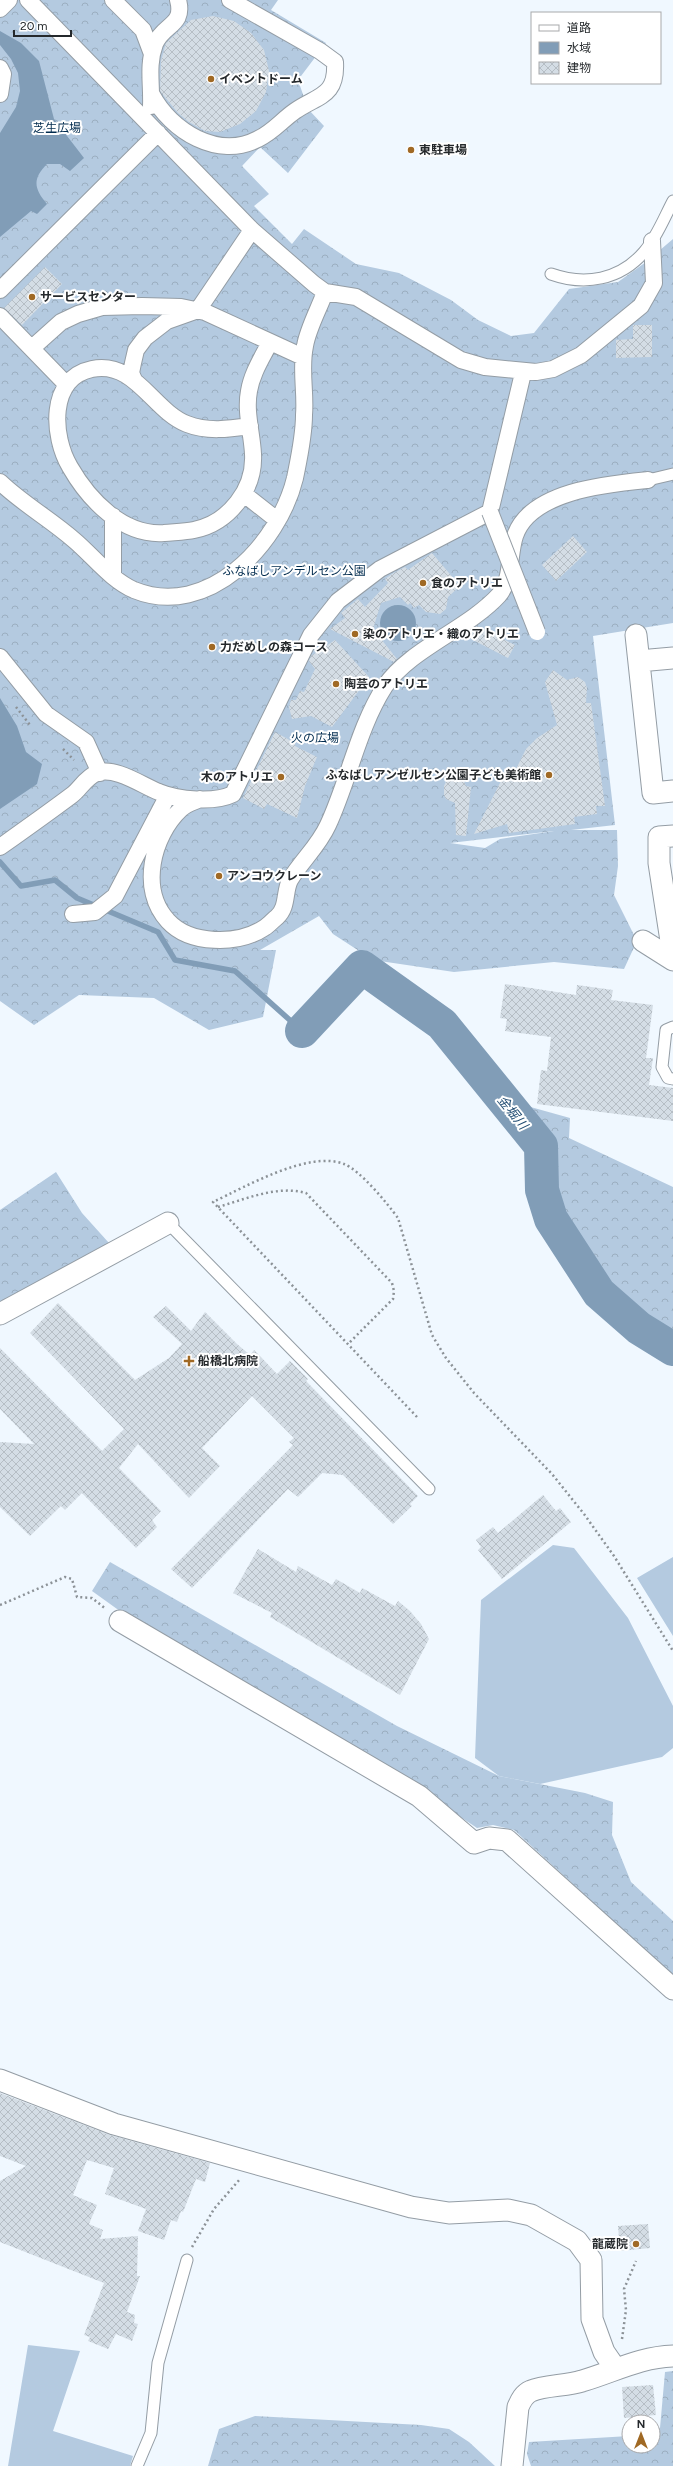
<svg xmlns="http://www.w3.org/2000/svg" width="673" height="2466" font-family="Figtree,'Noto Sans JP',sans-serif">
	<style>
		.grass { fill: #b4cae0 }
		.forest { fill: url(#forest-crowns); fill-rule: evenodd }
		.water { fill: #819db7 }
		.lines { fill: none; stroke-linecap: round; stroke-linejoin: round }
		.stream { stroke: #819db7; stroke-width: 5.5 }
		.river { stroke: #819db7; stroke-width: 34 }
		.building { fill: url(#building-cross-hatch) }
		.service-casing { stroke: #949da5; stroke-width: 13 }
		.pedestrian-casing { stroke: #949da5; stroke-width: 18 }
		.minor-casing { stroke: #949da5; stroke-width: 23 }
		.path { stroke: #8c9297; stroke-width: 2.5; stroke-dasharray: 2 3; stroke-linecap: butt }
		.service { stroke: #fff; stroke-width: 11 }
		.pedestrian { stroke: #fff; stroke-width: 16 }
		.minor { stroke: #fff; stroke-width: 21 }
		.pedestrian-bridge-casing { stroke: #949da5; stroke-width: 18; stroke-linecap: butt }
		.pedestrian-bridge { stroke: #fff; stroke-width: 16 }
		.poi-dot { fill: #a06924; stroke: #fff; stroke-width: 1.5 }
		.labels { text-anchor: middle; stroke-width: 4; stroke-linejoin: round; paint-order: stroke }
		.poi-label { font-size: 12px; font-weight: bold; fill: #25292c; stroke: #fff; text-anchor: start }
		.park-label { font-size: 12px; fill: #002b4e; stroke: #fff }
		.water-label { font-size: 13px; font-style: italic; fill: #214c72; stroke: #fff }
	</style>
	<defs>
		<pattern id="forest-crowns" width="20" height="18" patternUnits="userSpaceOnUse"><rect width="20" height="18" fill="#b4cae0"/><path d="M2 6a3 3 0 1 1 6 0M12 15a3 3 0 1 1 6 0" fill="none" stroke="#9baec0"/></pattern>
		<pattern id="building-cross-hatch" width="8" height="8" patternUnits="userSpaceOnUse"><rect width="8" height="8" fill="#d4dde5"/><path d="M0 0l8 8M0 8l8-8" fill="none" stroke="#b6bec5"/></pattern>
	</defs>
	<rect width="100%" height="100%" fill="#f0f8ff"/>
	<!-- grass -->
	<path class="grass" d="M 553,1545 L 574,1548 L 628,1618 L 673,1706 L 673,1748 L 662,1757 L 540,1784 L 499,1776 L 475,1758 L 481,1600 Z
		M 673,1557 L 673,1636 L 637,1578 Z
		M 28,2345 L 80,2351 L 53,2431 L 133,2456 L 130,2466 L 8,2466 Z"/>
	<!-- forest -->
	<path class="forest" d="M 0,0 L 278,0 L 271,10 L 326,43 L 298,80 L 308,109 L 324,126 L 288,173 L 260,147 L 242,166 L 269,194 L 254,206 L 292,244 L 304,229 L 356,264 L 399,273 L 451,300 L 478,320 L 511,336 L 534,333 L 569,289 L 618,282 L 646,262 L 673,239 L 673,623 L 593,636 L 615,825 L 571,830 L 617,830 L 618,866 L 614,895 L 637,941 L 624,969 L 554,962 L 454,972 L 373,960 L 333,934 L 319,916 L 260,950 L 276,950 L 263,1017 L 209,1030 L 154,998 L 79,995 L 34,1025 L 0,1001 ZM 554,831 L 500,839 L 485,848 L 450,843 Z
		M 527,1106 L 570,1118 L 569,1138 L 673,1187 L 673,1340 L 641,1323 L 605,1288 L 556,1216 L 545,1138 L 521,1111 Z
		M 56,1172 L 82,1213 L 109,1243 L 0,1302 L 0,1210 Z
		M 110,1562 L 397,1726 L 499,1776 L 585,1793 L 613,1802 L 612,1835 L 631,1882 L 673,1921 L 673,1976 L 514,1830 L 493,1825 L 477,1828 L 422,1791 L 124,1614 L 92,1591 Z
		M 673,2371 L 673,2466 L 531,2466 L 527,2454 L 529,2442 L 629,2436 L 629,2446 L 653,2446 L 653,2430 L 660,2428 L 665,2372 Z
		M 255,2416 L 421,2425 L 449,2429 L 469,2442 L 495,2466 L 208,2466 L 219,2429 Z"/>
	<!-- water -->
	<path class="water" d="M 0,31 L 21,43 L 39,61 L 54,119 L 84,158 L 70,171 L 60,164 L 47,164 C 32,179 34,189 47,204 L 37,214 L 31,211 L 0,237 L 0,133 L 16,107 L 20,91 L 18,73 L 11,59 L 0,45 Z
		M380 623a18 18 0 1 1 36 0a18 18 0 1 1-36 0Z
		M 0,698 L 17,726 L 26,752 L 42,764 L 37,784 L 0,809 Z"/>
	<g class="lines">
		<!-- stream -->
		<path class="stream" d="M 0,862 L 21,886 L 55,880 L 77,898 L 158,932 L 175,960 L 235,971 L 302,1031"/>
		<!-- river -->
		<path class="river" d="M 302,1031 L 362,967 L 442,1024 L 541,1146 L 542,1190 L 551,1219 L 599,1293 L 639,1328 L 673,1349"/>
	</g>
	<!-- building -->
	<path class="building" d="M 213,16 L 234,21 L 251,33 L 264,50 L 269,71 L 266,92 L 256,111 L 240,124 L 220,132 L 205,131 L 189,122 L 178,113 L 160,91 L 161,61 L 166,43 L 191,20 Z
		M 45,267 L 62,284 L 22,325 L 4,308 Z
		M 633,325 L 652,325 L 652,357 L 616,358 L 616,340 L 633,339 Z
		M 573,536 L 587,552 L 556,581 L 542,565 Z
		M 432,553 L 460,586 L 448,597 L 446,609 L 440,614 L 426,612 L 419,605 L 414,608 L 410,603 L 408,605 L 400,597 L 381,603 L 373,629 L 397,659 L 394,662 L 330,629 L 345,618 L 341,613 L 358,599 L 365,607 L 388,583 L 385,579 L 392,574 L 405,567 L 408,570 Z
		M 477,626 L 515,645 L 508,658 L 469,638 Z
		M 335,640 L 369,677 L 332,727 L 311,716 L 292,719 L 289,707 L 291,700 L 296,700 L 300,691 L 304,692 L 315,669 L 309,661 L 311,656 Z
		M 553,670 L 567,680 L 578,677 L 585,682 L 587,688 L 586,703 L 591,703 L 605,806 L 596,806 L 597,814 L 574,817 L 575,824 L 509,833 L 507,824 L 474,834 L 501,781 L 514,773 L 526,749 L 537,738 L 557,725 L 545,682 Z
		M 275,732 L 295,743 L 295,746 L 317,757 L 305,786 L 297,818 L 267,804 L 264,809 L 243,798 Z
		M 450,773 L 464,781 L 466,786 L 471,787 L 466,836 L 456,835 L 455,803 L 446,799 L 444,795 L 444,786 Z
		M 505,984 L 576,995 L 577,985 L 613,990 L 611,1000 L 653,1005 L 646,1058 L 653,1058 L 649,1085 L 673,1088 L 673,1121 L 537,1104 L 541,1070 L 547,1071 L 551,1037 L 505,1031 L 507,1019 L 500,1018 Z
		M 58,1303 L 135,1380 L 169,1358 L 182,1344 L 153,1317 L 166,1306 L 191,1331 L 205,1312 L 237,1344 L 250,1355 L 254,1350 L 277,1374 L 290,1361 L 308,1379 L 306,1381 L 418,1496 L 410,1504 L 412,1506 L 393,1524 L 343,1475 L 322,1473 L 298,1497 L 288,1489 L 192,1588 L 171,1569 L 293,1445 L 289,1442 L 294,1438 L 252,1396 L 202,1448 L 220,1466 L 189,1498 L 138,1444 L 119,1468 L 161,1511 L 152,1520 L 157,1527 L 136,1548 L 82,1493 L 65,1510 L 61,1506 L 30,1536 L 0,1507 L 0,1442 L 34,1444 L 0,1409 L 0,1348 L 102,1451 L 124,1429 L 30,1333 Z
		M 543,1495 L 556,1511 L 560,1508 L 571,1522 L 502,1579 L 478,1550 L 481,1547 L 476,1540 L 493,1527 L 498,1533 Z
		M 258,1549 L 296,1572 L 298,1566 L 332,1585 L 336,1579 L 360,1593 L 362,1588 L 395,1606 L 398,1601 L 410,1611 L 421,1624 L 429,1639 L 400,1695 L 270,1617 L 272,1613 L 233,1593 Z
		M 0,2093 L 110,2135 L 210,2163 L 205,2182 L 196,2179 L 183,2212 L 181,2211 L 177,2222 L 171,2220 L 164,2240 L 138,2231 L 146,2209 L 105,2194 L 114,2168 L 87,2160 L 73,2195 L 97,2205 L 89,2224 L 103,2230 L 100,2239 L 138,2236 L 137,2276 L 140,2276 L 127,2312 L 135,2315 L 134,2323 L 138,2324 L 132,2341 L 116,2334 L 108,2349 L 88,2341 L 90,2337 L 84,2335 L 104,2283 L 0,2242 L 0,2181 L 26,2166 L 0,2156 Z
		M 648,2224 L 650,2248 L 620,2251 L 618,2226 Z
		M 653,2385 L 656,2415 L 624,2418 L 622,2387 Z"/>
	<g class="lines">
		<!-- service casing -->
		<g class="service-casing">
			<path id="service" d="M 551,274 C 585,286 620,280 644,252 C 657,237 664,218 673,201
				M 648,480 L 673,474
				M 673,1027 L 666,1030 L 662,1067 L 668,1078 L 673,1079
				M 168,1223 L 429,1489
				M 137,2466 L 151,2433 L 158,2363 L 187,2260"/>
		</g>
		<!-- pedestrian casing -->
		<g class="pedestrian-casing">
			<path id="pedestrian" d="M 28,0 L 252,230 L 314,284 L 325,292 L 356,297 L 461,360 L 485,367 L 536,372 L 553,369 L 581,355 L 641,306 L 654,283 L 652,241
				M 113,0 L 143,30 L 152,54
				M 0,9 L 9,0
				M 0,68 L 3,74 L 0,94
				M 152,95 C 171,131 218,160 258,139 C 273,132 282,120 295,111 C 318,95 337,97 335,62 L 320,51 L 230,0
				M 151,106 C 152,84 147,65 155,44 C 163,24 185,26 178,0
				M 0,290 L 158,133
				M 0,316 L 66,384
				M 32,348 L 61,322 L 78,314 L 102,307 L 142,306 L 181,307 L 205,312 L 303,357
				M 134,380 L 131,373 L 133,363 L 136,350 L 145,338 L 167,321 L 198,310 L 252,230
				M 250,426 C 229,429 207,432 187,424 C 153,411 135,360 92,369 C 48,378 52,437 70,467 C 89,500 123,536 164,533 C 174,532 185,532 194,530 C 229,523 255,489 253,454 C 252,433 245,412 249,391 C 252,373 262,358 270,342
				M 0,482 C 23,504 50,519 74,540 C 93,556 111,580 134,590 C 208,620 279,544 295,478 C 299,458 304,436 304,415 C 306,392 300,369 305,346 C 308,328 319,309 325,292
				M 244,494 L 277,520
				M 113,516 L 113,576
				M 0,657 L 46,714 L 86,742 L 100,773
				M 200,799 C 194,802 186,804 181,809 C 152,836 139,890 168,921 C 190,945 238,945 264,928 C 269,925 273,920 277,917 C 288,907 284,892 290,880 C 301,861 318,847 328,825 C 349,780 358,728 385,686 C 410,649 468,629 499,595 C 512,580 509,554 515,536 C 530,491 607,484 648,480
				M 0,847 C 24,830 48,813 72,795 C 80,789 86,777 97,773 C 115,766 143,786 159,792 C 178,800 215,803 233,794 L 311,635 L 338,601 L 380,569 L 490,512 L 523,373
				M 73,914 L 95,912 L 115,896 L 168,795"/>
		</g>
		<!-- minor casing -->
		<g class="minor-casing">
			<path id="minor" d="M 636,635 L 653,793 L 673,791
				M 639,661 L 673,658
				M 673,836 L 659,837 L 659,863 L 673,954
				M 643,941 L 673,960
				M 0,1314 L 168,1223
				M 120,1621 L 419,1796 L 474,1843 L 489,1838 L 507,1840 L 673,1989
				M 0,2080 L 114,2124 L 411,2207 L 449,2213 L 508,2210 L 531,2215 L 577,2241 L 591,2260 L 592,2319 L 604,2352 L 615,2368
				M 512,2466 L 518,2407 C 521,2400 524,2394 531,2391 C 544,2385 567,2386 582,2381 C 613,2372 640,2357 673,2356"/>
		</g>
		<!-- path -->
		<path class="path" d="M 16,707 L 30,725
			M 63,749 L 74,760
			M 218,1207 C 246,1199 277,1185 306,1193 L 392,1283 L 394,1291 L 393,1299 L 348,1344
			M 417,1417 L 213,1202 C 245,1187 309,1150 344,1164 C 360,1170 387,1203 398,1218 L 432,1335 L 446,1358 L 474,1393 L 552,1474 L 584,1514 L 614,1556 L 673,1651
			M 0,1605 L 65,1577 L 72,1579 L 77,1597 L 92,1598 L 106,1609
			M 192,2247 L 214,2209 L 240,2179
			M 622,2339 L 626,2310 L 624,2289 L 636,2261"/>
		<!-- service -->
		<use href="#service" class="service"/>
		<!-- pedestrian -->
		<use href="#pedestrian" class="pedestrian"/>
		<!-- minor -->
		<use href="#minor" class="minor"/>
		<!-- pedestrian-bridge casing -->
		<g class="pedestrian-bridge-casing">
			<path id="pedestrian-bridge" d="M 490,512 L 537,632"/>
		</g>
		<!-- pedestrian-bridge -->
		<use href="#pedestrian-bridge" class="pedestrian-bridge"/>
	</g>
	<!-- markers -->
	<g class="poi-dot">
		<circle cx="211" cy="79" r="4"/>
		<circle cx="411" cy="150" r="4"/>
		<circle cx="32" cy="297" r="4"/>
		<circle cx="423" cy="583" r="4"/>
		<circle cx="355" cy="634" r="4"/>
		<circle cx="212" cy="647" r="4"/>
		<circle cx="336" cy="684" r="4"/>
		<circle cx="549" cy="775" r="4"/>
		<circle cx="281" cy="777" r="4"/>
		<circle cx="219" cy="876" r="4"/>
		<path d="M187 1355h4v4h4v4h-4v4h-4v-4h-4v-4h4z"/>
		<circle cx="636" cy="2244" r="4"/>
	</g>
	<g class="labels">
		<!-- poi labels -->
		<g class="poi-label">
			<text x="219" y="83">イベントドーム</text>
			<text x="419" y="154">東駐車場</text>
			<text x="40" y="301">サービスセンター</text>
			<text x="431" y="587">食のアトリエ</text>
			<text x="363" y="638">染のアトリエ・織のアトリエ</text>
			<text x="220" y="651">力だめしの森コース</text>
			<text x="344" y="688">陶芸のアトリエ</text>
			<text x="541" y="779" text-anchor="end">ふなばしアンゼルセン公園子ども美術館</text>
			<text x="273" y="781" text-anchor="end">木のアトリエ</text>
			<text x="227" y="880">アンコウクレーン</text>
			<text x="198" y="1365">船橋北病院</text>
			<text x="628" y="2248" text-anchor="end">龍蔵院</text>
		</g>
		<!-- park labels -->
		<g class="park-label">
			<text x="57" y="132">芝生広場</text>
			<text x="294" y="575">ふなばしアンデルセン公園</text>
			<text x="315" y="742">火の広場</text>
		</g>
		<!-- water labels -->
		<g class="water-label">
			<text transform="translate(513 1112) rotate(51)" y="5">金堀川</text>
		</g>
	</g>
	<!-- legend -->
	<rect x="531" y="12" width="130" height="72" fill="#ffffff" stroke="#a8a9ab"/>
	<rect x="539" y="25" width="20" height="6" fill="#ffffff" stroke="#a8a9ab"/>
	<text x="567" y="32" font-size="12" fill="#25292c">道路</text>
	<rect x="539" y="42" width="20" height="12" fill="#819db7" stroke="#a8a9ab"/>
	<text x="567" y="52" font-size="12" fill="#25292c">水域</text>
	<rect x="539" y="62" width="20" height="12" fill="url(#building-cross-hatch)" stroke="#a8a9ab"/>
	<text x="567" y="72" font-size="12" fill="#25292c">建物</text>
	<!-- north arrow -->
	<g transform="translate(641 2434)"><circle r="19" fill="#ffffff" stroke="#a8a9ab"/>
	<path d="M0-3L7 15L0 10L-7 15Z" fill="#a06924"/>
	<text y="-6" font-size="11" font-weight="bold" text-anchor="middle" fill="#25292c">N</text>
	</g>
	<!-- scale -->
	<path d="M14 30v6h57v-6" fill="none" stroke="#25292c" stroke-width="2"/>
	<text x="20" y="30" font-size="12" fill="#25292c" stroke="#ffffff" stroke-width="3" paint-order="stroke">20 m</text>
</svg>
